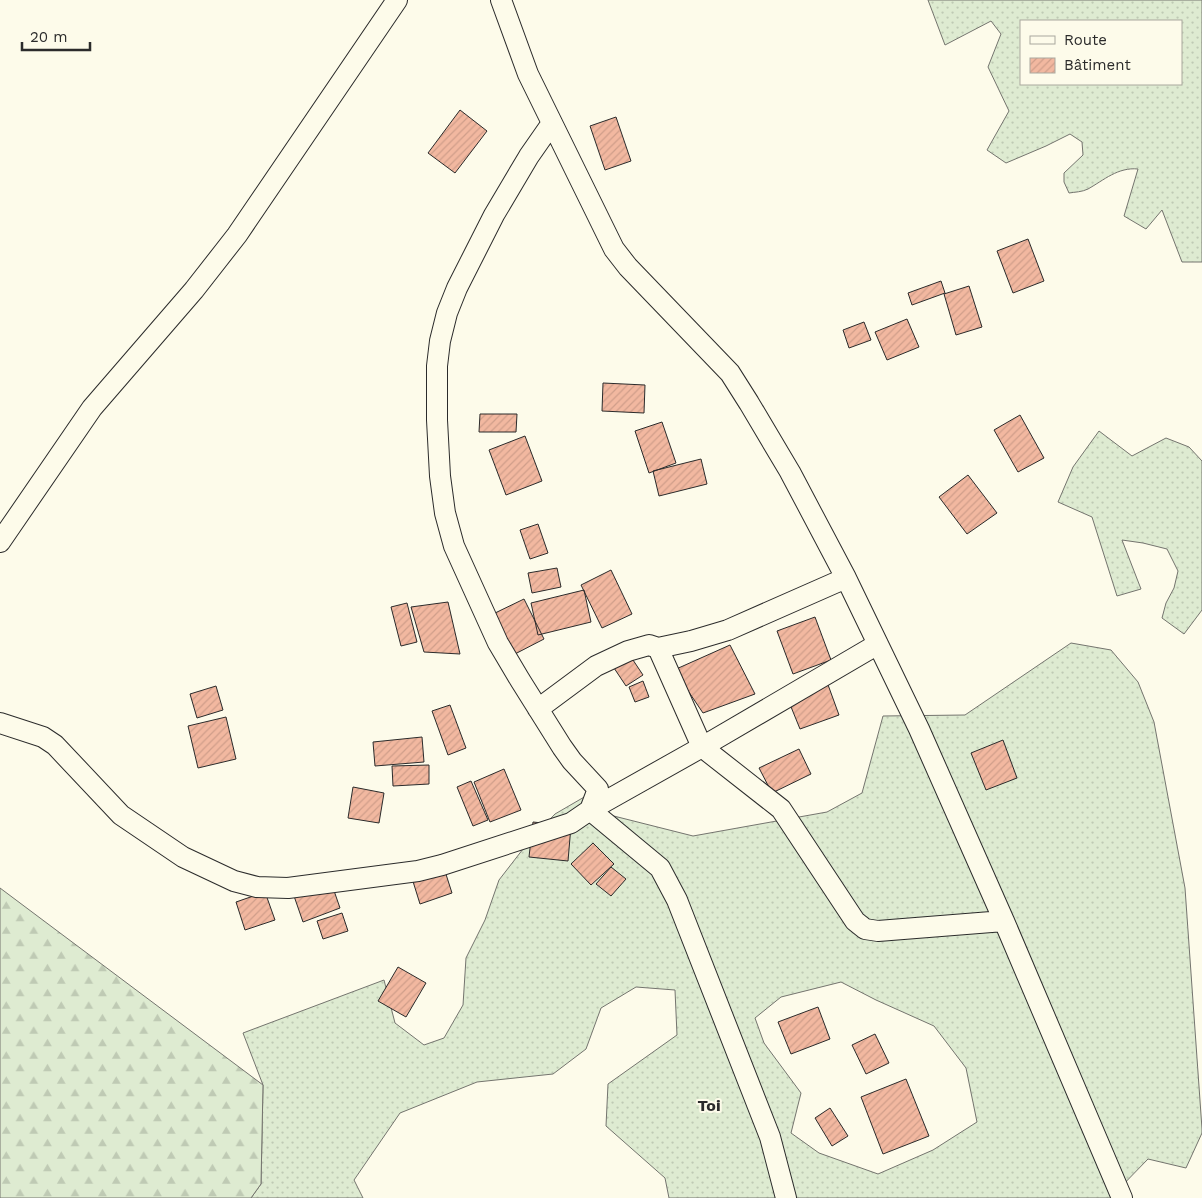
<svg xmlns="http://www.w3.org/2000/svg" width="1202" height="1198" font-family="'Work Sans',sans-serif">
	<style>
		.grass { fill: url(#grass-dots); stroke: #74746e; fill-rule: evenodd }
		.forest { fill: url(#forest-firs); stroke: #74746e }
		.building { fill: url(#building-hatch); stroke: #2b2b2b }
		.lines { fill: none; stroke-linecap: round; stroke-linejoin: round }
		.minor-casing { stroke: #2b2b2b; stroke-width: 22 }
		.minor { stroke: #fdfbea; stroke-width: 20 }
		.labels { text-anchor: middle; stroke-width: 4; stroke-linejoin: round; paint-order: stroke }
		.quarter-label { font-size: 16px; font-weight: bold; fill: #2b2b2b; stroke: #fdfbea }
	</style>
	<defs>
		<pattern id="grass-dots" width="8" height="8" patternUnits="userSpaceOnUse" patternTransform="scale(1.25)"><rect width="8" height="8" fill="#deebd1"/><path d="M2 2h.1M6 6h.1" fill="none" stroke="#bfcab4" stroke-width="1.8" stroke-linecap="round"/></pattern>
		<pattern id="forest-firs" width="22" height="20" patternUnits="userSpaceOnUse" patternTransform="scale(1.25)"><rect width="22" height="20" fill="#deebd1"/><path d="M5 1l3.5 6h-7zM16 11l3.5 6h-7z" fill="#bfcab4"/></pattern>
		<pattern id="building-hatch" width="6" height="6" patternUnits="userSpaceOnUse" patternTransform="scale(1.25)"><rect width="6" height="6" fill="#f2b8a0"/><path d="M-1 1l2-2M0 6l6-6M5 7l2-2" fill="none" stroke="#d09e8a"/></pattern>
	</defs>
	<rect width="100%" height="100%" fill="#fdfbea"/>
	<!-- grass -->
	<path class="grass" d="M 928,0 L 1202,0 L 1202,262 L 1182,262 L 1162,210 L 1146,229 L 1124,216 L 1138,169 C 1118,167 1104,180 1088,189 C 1082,192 1075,192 1069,193 L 1064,182 L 1064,173 L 1083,155 L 1082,142 L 1070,134 L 1046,146 L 1006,163 L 987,150 L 1009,111 L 988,67 L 1001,34 L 991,21 L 945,45 ZM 1181,21 L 1181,84 L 1021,84 L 1021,21 Z
		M 1099,431 L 1132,456 L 1166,438 L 1189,447 L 1202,461 L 1202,610 L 1184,634 L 1162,618 L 1166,603 L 1174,588 L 1178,571 L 1167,549 L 1143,543 L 1122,540 L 1141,589 L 1117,596 L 1092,517 L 1058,502 L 1073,467 Z
		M 1071,643 L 1111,650 L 1138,682 L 1154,722 L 1185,888 L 1202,1129 L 1202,1133 L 1186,1168 L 1148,1159 L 1114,1194 L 1115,1198 L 669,1198 L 665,1178 L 606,1126 L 608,1084 L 677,1035 L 675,990 L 636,987 L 601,1008 L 586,1049 L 553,1074 L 477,1082 L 400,1113 L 354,1180 L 363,1198 L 251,1198 L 261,1184 L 263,1085 L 243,1033 L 384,980 L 395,1023 L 424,1045 L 444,1038 L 463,1005 L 466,958 L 485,920 L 499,880 L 530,840 L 555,814 L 598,789 L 590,810 L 693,836 L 827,812 L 862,793 L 883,716 L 965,715 ZM 841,982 L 876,1000 L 934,1026 L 966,1068 L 977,1122 L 933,1150 L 878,1174 L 819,1153 L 791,1133 L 801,1093 L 764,1043 L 755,1018 L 781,997 Z"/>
	<!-- forest -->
	<path class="forest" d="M 0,888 L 263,1085 L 261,1184 L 251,1198 L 0,1198 Z"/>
	<!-- building -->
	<path class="building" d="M 460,110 L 487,131 L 455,173 L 428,153 Z
		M 616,117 L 631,161 L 605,170 L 590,126 Z
		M 1028,239 L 1044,281 L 1013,293 L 997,251 Z
		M 941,281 L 945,293 L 912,305 L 908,293 Z
		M 969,286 L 982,327 L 956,335 L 944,294 Z
		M 907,319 L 919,347 L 887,360 L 875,332 Z
		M 864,322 L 871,340 L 849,348 L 843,330 Z
		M 603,383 L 645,385 L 644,413 L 602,411 Z
		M 480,414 L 517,414 L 516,432 L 479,432 Z
		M 1020,415 L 1044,458 L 1018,472 L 994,430 Z
		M 662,422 L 676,463 L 649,473 L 635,431 Z
		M 525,436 L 542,481 L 506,495 L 489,450 Z
		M 701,459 L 707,484 L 659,496 L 653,471 Z
		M 968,475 L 997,513 L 967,534 L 939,497 Z
		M 538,524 L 548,553 L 530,559 L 520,530 Z
		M 557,568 L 561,587 L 532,593 L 528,573 Z
		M 611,570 L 632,614 L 602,628 L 581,585 Z
		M 584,590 L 591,622 L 538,635 L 531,603 Z
		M 524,599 L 544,639 L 513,655 L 493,614 Z
		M 448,602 L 460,654 L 424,652 L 411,607 Z
		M 407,603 L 417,642 L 401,646 L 391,607 Z
		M 815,617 L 831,660 L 793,674 L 777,631 Z
		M 730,645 L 755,694 L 703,713 L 674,670 Z
		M 625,648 L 643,675 L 626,686 L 608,659 Z
		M 643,681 L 649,697 L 635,702 L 629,687 Z
		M 827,682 L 839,715 L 800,729 L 787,697 Z
		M 216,686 L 223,710 L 197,718 L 190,694 Z
		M 450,705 L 466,748 L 448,755 L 432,711 Z
		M 226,717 L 236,759 L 198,768 L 188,726 Z
		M 422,737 L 424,762 L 375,766 L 373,742 Z
		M 1003,740 L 1017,778 L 986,790 L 971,753 Z
		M 799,749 L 811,774 L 772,793 L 759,768 Z
		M 429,765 L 429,784 L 393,786 L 392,766 Z
		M 504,769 L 521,810 L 490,822 L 474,782 Z
		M 471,781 L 488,820 L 473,826 L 457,787 Z
		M 353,787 L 384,793 L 379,823 L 348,818 Z
		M 533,822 L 571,826 L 568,861 L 529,857 Z
		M 593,843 L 614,864 L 591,885 L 571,864 Z
		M 443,865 L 452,893 L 420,904 L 411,875 Z
		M 611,867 L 626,879 L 611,896 L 596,884 Z
		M 331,882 L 340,908 L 303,922 L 294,896 Z
		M 265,892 L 275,920 L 245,930 L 236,902 Z
		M 342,913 L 348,931 L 323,939 L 317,921 Z
		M 398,967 L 426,983 L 406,1017 L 378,1001 Z
		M 818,1007 L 830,1039 L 791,1054 L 778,1022 Z
		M 875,1034 L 889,1063 L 866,1074 L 852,1045 Z
		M 906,1079 L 929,1136 L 883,1154 L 861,1097 Z
		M 830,1108 L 848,1136 L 832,1146 L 815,1118 Z"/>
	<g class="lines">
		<!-- minor casing -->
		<g class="minor-casing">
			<path id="minor" d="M 501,0 L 528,74 L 614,249 L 628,267 L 730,373 L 749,403 L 790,472 L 846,578 L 919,729 L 1004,921 L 1122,1198
				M 552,123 L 529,156 L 494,215 L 457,288 L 447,313 L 440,341 L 437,366 L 437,420 L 440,476 L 445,513 L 454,546 L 498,643 L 520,680 L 562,747 L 572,761 L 598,789 L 590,810 L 660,868 L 677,900 L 770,1137 L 786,1198
				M 0,542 L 92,408 L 194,290 L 237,235 L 397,0
				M 658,648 L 702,747 L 781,809 L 855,921 L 865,929 L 878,931 L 1004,921
				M 538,709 L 596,666 L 628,651 L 649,645 L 658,648 L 691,641 L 728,630 L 846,578
				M 0,723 L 43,737 L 55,745 L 121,815 L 183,857 L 234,881 L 257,887 L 288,888 L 418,871 L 442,865 L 571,823 L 590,810 L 702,747 L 878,644"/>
		</g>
		<!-- minor -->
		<use href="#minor" class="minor"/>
	</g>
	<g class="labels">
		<!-- quarter labels -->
		<g class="quarter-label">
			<text x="709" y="1111">Toi</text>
		</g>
	</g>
	<!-- legend -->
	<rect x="1020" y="20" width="162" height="65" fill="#fdfbea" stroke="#a9a89e"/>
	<rect x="1030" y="36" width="25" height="8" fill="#fdfbea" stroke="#a9a89e"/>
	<text x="1064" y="45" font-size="15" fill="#2b2b2b">Route</text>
	<rect x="1030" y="58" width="25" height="15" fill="url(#building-hatch)" stroke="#a9a89e"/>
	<text x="1064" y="70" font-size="15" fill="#2b2b2b">Bâtiment</text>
	<!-- scale -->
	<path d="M22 42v8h68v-8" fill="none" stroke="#2b2b2b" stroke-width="2.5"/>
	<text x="30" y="42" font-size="15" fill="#2b2b2b" stroke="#fdfbea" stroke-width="4" paint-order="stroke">20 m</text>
</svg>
